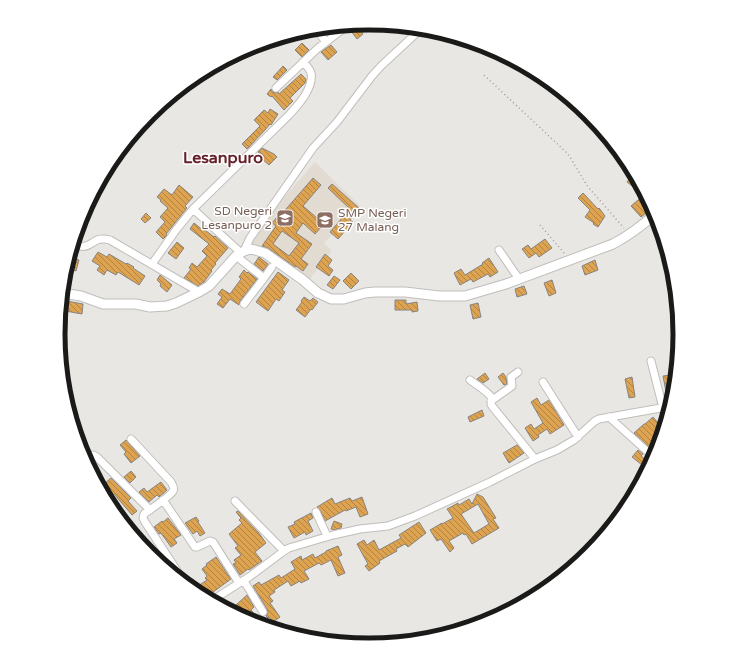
<svg xmlns="http://www.w3.org/2000/svg" width="739" height="669" font-family="'Varela Round',sans-serif">
	<style>
		.built { fill: #e2dbd2 }
		.building { fill: url(#building-back-hatch); stroke: #868481; fill-rule: evenodd }
		.lines { fill: none; stroke-linecap: round; stroke-linejoin: round }
		.minor-casing { stroke: #c0bebb; stroke-width: 9 }
		.tertiary-casing { stroke: #c0bebb; stroke-width: 11 }
		.path { stroke: #9e9d9b; stroke-width: 1.5; stroke-dasharray: 1 3; stroke-linecap: butt }
		.minor { stroke: #fff; stroke-width: 7 }
		.tertiary { stroke: #fff; stroke-width: 9 }
		.labels { text-anchor: middle; stroke-width: 3; stroke-linejoin: round; paint-order: stroke }
		.education-label { font-size: 12px; fill: #785e54; stroke: #fff; text-anchor: end }
		.district-label { font-size: 16px; font-weight: bold; fill: #662029; stroke: #fff }
		.rim { fill: none; stroke: #1a1a19; stroke-width: 5 }
	</style>
	<defs>
		<pattern id="building-back-hatch" width="6" height="6" patternUnits="userSpaceOnUse"><rect width="6" height="6" fill="#dda350"/><path d="M-1 5l2 2M0 0l6 6M5-1l2 2" fill="none" stroke="#b28442"/></pattern>
	</defs>
	<rect width="100%" height="100%" fill="#e9e7e4"/>
	<!-- built -->
	<path class="built" d="M 315,162 L 360,206 L 324,243 L 332,251 L 309,280 L 292,268 L 252,243 L 281,201 Z"/>
	<!-- building -->
	<path class="building" d="M 357,26 L 363,34 L 357,39 L 351,31 Z
		M 302,43 L 309,50 L 302,57 L 295,50 Z
		M 331,45 L 337,52 L 328,60 L 321,52 Z
		M 283,66 L 287,70 L 277,80 L 273,77 Z
		M 301,74 L 306,79 L 305,83 L 290,98 L 293,101 L 284,110 L 272,96 L 271,97 L 267,94 L 271,89 L 274,93 L 278,92 L 279,94 Z
		M 270,109 L 278,114 L 271,125 L 270,124 L 265,130 L 247,149 L 242,144 L 260,126 L 254,120 L 264,110 L 268,113 Z
		M 262,148 L 274,154 L 277,157 L 269,165 L 262,159 L 264,156 L 258,152 Z
		M 632,175 L 639,181 L 653,208 L 641,217 L 631,206 L 644,195 L 627,182 Z
		M 313,178 L 321,185 L 303,206 L 324,224 L 315,234 L 303,223 L 296,233 L 312,244 L 301,259 L 308,264 L 303,271 L 296,266 L 295,267 L 268,248 L 262,246 L 276,226 L 272,223 L 279,215 L 280,216 ZM 282,231 L 299,243 L 289,256 L 273,244 Z
		M 332,184 L 360,209 L 350,220 L 353,222 L 338,239 L 330,232 L 350,209 L 328,188 Z
		M 179,185 L 193,197 L 185,206 L 187,208 L 166,234 L 167,235 L 163,239 L 156,232 L 165,222 L 160,217 L 168,208 L 160,201 L 161,200 L 157,197 L 164,189 L 172,195 Z
		M 583,193 L 598,209 L 599,208 L 605,216 L 598,227 L 593,224 L 594,223 L 585,217 L 590,210 L 578,198 Z
		M 146,213 L 151,218 L 145,223 L 141,219 Z
		M 658,219 L 661,228 L 656,232 L 651,226 Z
		M 194,223 L 204,231 L 205,230 L 214,237 L 215,236 L 228,248 L 215,263 L 216,264 L 211,270 L 212,271 L 204,282 L 198,286 L 184,278 L 191,269 L 189,268 L 192,263 L 197,267 L 207,256 L 202,251 L 209,244 L 190,229 Z
		M 545,239 L 552,248 L 539,257 L 536,253 L 529,258 L 522,249 L 528,245 L 531,249 Z
		M 177,242 L 184,248 L 176,259 L 168,253 Z
		M 98,252 L 107,257 L 109,254 L 126,264 L 127,263 L 134,267 L 133,268 L 145,276 L 139,285 L 118,272 L 116,275 L 107,270 L 104,275 L 97,270 L 100,266 L 92,261 Z
		M 325,254 L 332,260 L 328,266 L 333,270 L 329,276 L 316,267 Z
		M 259,257 L 268,264 L 263,271 L 254,264 Z
		M 73,258 L 79,260 L 76,271 L 70,269 Z
		M 489,258 L 498,272 L 490,277 L 488,274 L 473,282 L 471,279 L 460,285 L 454,273 L 461,269 L 465,275 L 483,264 L 482,263 Z
		M 595,260 L 598,270 L 585,275 L 582,266 Z
		M 244,270 L 247,273 L 248,272 L 257,279 L 240,301 L 239,305 L 230,299 L 223,308 L 217,304 L 222,297 L 218,294 L 222,289 L 230,294 L 241,279 L 239,277 Z
		M 278,272 L 289,280 L 282,290 L 285,292 L 279,301 L 276,299 L 268,311 L 256,302 Z
		M 351,273 L 359,281 L 351,289 L 343,281 Z
		M 160,275 L 172,285 L 167,292 L 160,286 L 161,284 L 157,280 Z
		M 334,276 L 340,280 L 333,289 L 327,285 Z
		M 552,280 L 556,293 L 549,296 L 544,283 Z
		M 524,286 L 527,294 L 517,297 L 515,289 Z
		M 304,297 L 310,301 L 313,298 L 318,302 L 312,310 L 311,309 L 305,317 L 296,310 L 302,302 L 301,301 Z
		M 61,300 L 83,304 L 82,314 L 60,310 Z
		M 395,300 L 406,300 L 406,304 L 417,302 L 418,311 L 412,312 L 412,310 L 395,310 Z
		M 478,303 L 481,317 L 473,319 L 470,305 Z
		M 485,373 L 489,379 L 483,383 L 477,379 Z
		M 503,373 L 506,377 L 507,384 L 504,385 L 498,377 Z
		M 677,374 L 675,395 L 667,397 L 663,376 Z
		M 632,377 L 635,397 L 629,398 L 625,379 Z
		M 537,398 L 541,405 L 549,400 L 564,425 L 550,434 L 547,429 L 538,435 L 539,437 L 533,441 L 525,428 L 531,424 L 534,429 L 543,423 L 531,402 Z
		M 482,410 L 484,416 L 470,422 L 468,417 Z
		M 653,417 L 664,430 L 657,438 L 653,448 L 649,447 L 634,433 L 644,424 L 645,424 Z
		M 126,440 L 140,456 L 131,463 L 124,454 L 126,452 L 120,445 Z
		M 517,445 L 524,453 L 509,463 L 503,453 Z
		M 638,450 L 643,454 L 641,456 L 646,460 L 642,465 L 632,457 Z
		M 131,471 L 136,477 L 130,483 L 124,477 Z
		M 111,478 L 131,498 L 128,501 L 137,511 L 132,515 L 114,494 L 113,496 L 103,485 Z
		M 161,482 L 167,490 L 159,497 L 157,495 L 149,502 L 139,492 L 144,488 L 147,492 Z
		M 477,494 L 483,497 L 496,518 L 493,519 L 499,528 L 472,544 L 466,534 L 464,535 L 463,533 L 449,541 L 454,548 L 450,552 L 441,539 L 437,541 L 430,530 L 442,523 L 442,524 L 453,518 L 447,509 L 458,503 L 459,505 L 469,499 L 472,504 ZM 478,504 L 489,524 L 474,533 L 461,514 Z
		M 362,497 L 368,514 L 360,517 L 356,507 L 346,511 L 345,510 L 325,521 L 320,510 L 317,507 L 332,498 L 335,504 L 350,498 L 352,501 Z
		M 238,511 L 258,532 L 266,543 L 255,552 L 262,561 L 249,570 L 248,569 L 240,575 L 233,564 L 236,563 L 234,560 L 241,555 L 235,548 L 238,546 L 229,534 L 242,523 L 239,520 L 241,518 L 236,512 Z
		M 311,513 L 313,518 L 308,521 L 313,531 L 306,535 L 305,532 L 294,538 L 288,527 L 295,524 L 294,522 Z
		M 196,517 L 199,521 L 198,522 L 205,533 L 200,536 L 197,531 L 193,534 L 185,523 Z
		M 168,518 L 181,535 L 174,539 L 177,543 L 171,547 L 161,533 L 159,534 L 154,527 L 162,521 L 163,522 Z
		M 334,521 L 342,524 L 341,528 L 334,530 L 331,529 Z
		M 419,522 L 426,533 L 408,547 L 405,544 L 396,549 L 397,551 L 379,561 L 380,563 L 369,571 L 365,566 L 368,564 L 357,544 L 364,540 L 367,545 L 374,540 L 379,550 L 401,538 L 399,535 Z
		M 338,546 L 342,555 L 338,557 L 345,573 L 338,576 L 331,560 L 321,565 L 319,563 L 304,571 L 309,579 L 301,583 L 300,581 L 291,586 L 288,581 L 274,590 L 275,592 L 269,596 L 273,601 L 270,603 L 280,617 L 273,622 L 269,617 L 268,618 L 266,616 L 268,612 L 267,609 L 253,586 L 259,582 L 261,585 L 279,575 L 281,578 L 295,569 L 291,562 L 301,556 L 302,560 L 313,554 L 315,558 L 326,552 L 326,551 Z
		M 216,557 L 231,579 L 209,595 L 208,593 L 203,597 L 196,593 L 191,589 L 192,585 L 190,581 L 193,579 L 198,586 L 207,580 L 205,578 L 207,576 L 202,569 L 207,565 L 206,564 Z
		M 247,595 L 254,607 L 251,610 L 257,617 L 250,622 L 245,619 L 246,618 L 236,605 Z"/>
	<g class="lines">
		<!-- minor casing -->
		<g class="minor-casing">
			<path id="minor" d="M 315,28 L 326,42
				M 276,88 L 317,49 L 348,25
				M 193,209 L 240,252
				M 73,243 C 80,247 85,248 92,243 C 92,243 97,240 97,240 C 101,238 106,239 110,240 L 199,292
				M 499,250 L 519,279
				M 244,251 L 250,238 L 313,148 L 337,122 L 372,76 L 381,66 L 422,28
				M 236,256 L 264,278 L 244,304
				M 152,264 L 176,230 L 193,209 L 289,115 C 298,105 314,88 311,73 C 310,69 306,65 303,62
				M 264,278 L 272,267
				M 651,361 L 663,408 L 668,419
				M 470,380 C 478,386 486,390 492,398 L 491,404 L 492,406 L 535,459
				M 543,382 L 578,437
				M 491,401 L 512,386 L 511,377 L 518,372
				M 609,417 L 649,453 L 653,454 L 657,454
				M 131,439 L 171,482 C 172,484 175,488 173,491 C 171,496 149,510 144,514 L 143,518 L 145,522 L 187,586
				M 85,460 L 89,456 L 93,455 L 97,457 L 150,510
				M 163,500 L 195,547 L 197,547 L 210,541 L 213,542 L 239,583
				M 235,501 L 284,551
				M 316,512 L 327,536
				M 244,581 L 263,612
				M 211,601 L 249,577 L 284,551 L 289,548 L 333,535 L 360,529 L 388,526 L 415,516 L 490,482 L 535,459 L 557,450 L 574,440 L 595,421 L 599,419 L 672,406"/>
		</g>
		<!-- tertiary casing -->
		<g class="tertiary-casing">
			<path id="tertiary" d="M 62,293 L 81,296 L 103,304 L 136,304 L 150,307 L 167,306 L 176,303 L 199,292 L 209,286 L 236,256 L 244,251 L 251,249 L 255,250 L 265,253 L 303,280 L 318,293 L 331,299 L 344,299 L 365,293 L 375,292 L 405,292 L 439,296 L 465,296 L 506,284 L 613,244 C 628,236 643,225 656,213"/>
		</g>
		<!-- path -->
		<path class="path" d="M 484,75 L 568,154 L 588,187 L 624,228
			M 540,225 L 565,254"/>
		<!-- minor -->
		<use href="#minor" class="minor"/>
		<!-- tertiary -->
		<use href="#tertiary" class="tertiary"/>
	</g>
	<!-- icons -->
	<defs>
		<g id="school-square" transform="scale(0.9)"><rect x="-9" y="-9" width="18" height="18" rx="4" fill="#8d6e63" stroke="#fff"/><path d="M0-5L7-2L0 1L-7-2ZM-4 1L0 2.5L4 1V4Q0 6-4 4Z" fill="#fff"/></g>
	</defs>
	<g fill-rule="evenodd">
		<use href="#school-square" x="285" y="218"/>
		<use href="#school-square" x="325" y="220"/>
	</g>
	<g class="labels">
		<!-- education labels -->
		<g class="education-label">
			<text x="272" y="215">SD Negeri<tspan x="272" dy="14">Lesanpuro 2</tspan></text>
			<text x="338" y="217" text-anchor="start">SMP Negeri<tspan x="338" dy="14">27 Malang</tspan></text>
		</g>
		<!-- district labels -->
		<g class="district-label">
			<text x="223" y="163">Lesanpuro</text>
		</g>
	</g>
	<!-- crop -->
	<path d="M0 0H739V669H0ZM65 334a304 304 0 1 1 608 0a304 304 0 1 1-608 0Z" fill="#fff" fill-rule="evenodd"/>
	<path class="rim" d="M65 334a304 304 0 1 1 608 0a304 304 0 1 1-608 0Z"/>
</svg>
